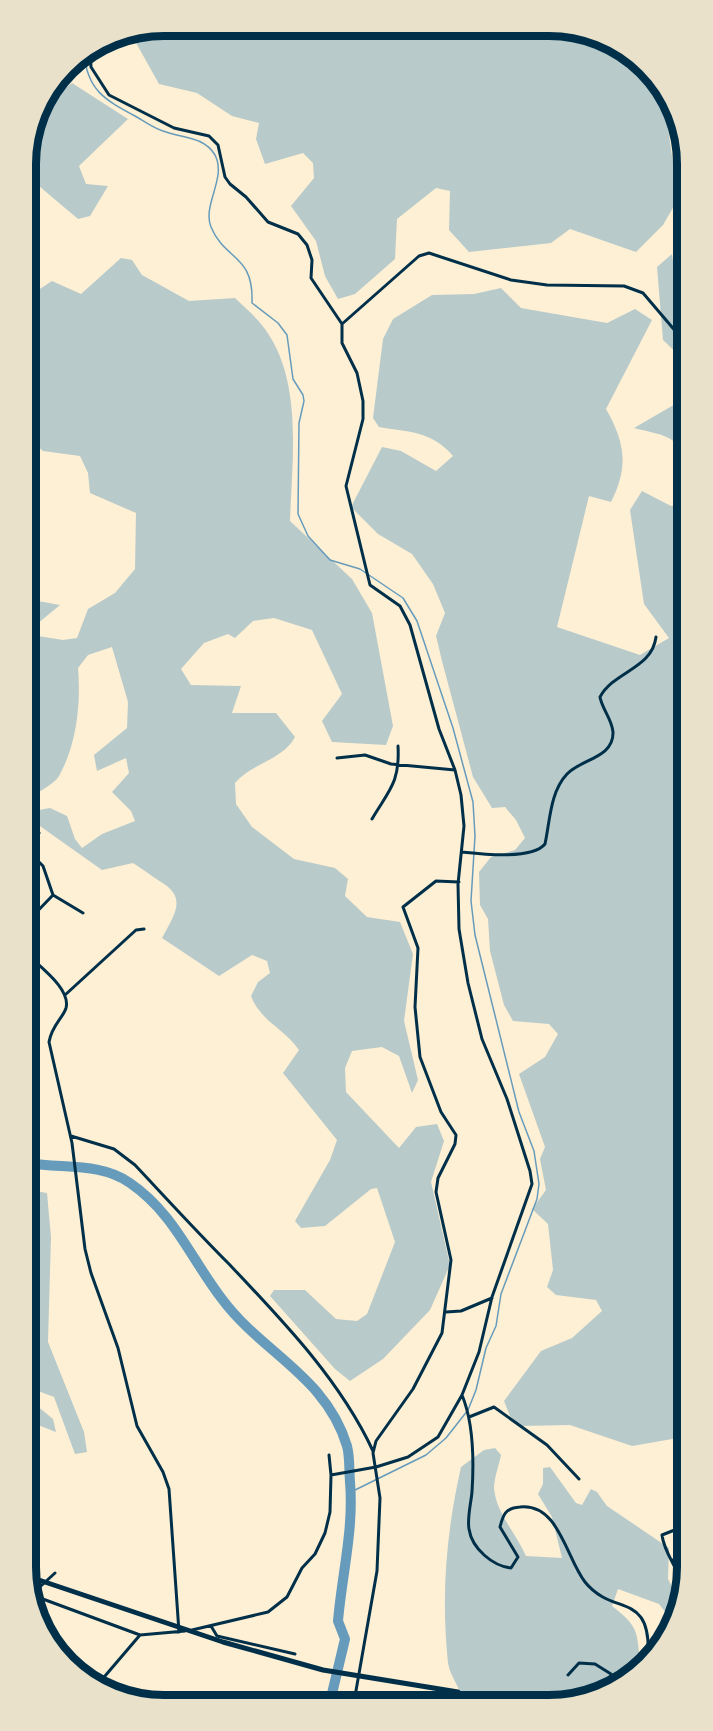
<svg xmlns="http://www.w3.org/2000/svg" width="713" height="1731" font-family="'Fira Sans Condensed',sans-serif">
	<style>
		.green { fill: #b9caca }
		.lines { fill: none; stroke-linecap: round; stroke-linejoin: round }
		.stream { stroke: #669bbc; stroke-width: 1.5 }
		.river { stroke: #669bbc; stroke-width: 10 }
		.minor { stroke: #003049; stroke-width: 3 }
		.motorway { stroke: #003049; stroke-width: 5 }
		.rim { fill: none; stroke: #003049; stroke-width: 8 }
	</style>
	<rect width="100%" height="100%" fill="#fdf0d5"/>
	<!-- green -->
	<path class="green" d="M 164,26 L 576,28 L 647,66 L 668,102 L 667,121 L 678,199 L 663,225 L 636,252 L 570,229 L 551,243 L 469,252 L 449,230 L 450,191 L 436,188 L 397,219 L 395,259 L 355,294 L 338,299 L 325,276 L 316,241 L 291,206 L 314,178 L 313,163 L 303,153 L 265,164 L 256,139 L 259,123 L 232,116 L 197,93 L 159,84 L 130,32 Z
		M 72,83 L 128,119 L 79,166 L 86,184 L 108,186 L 90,216 L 78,219 L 26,175 C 26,148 31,114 48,93 L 52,98 Z
		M 672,254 L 680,313 L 683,316 L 684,360 L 663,340 L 657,267 Z
		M 121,258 L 132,260 L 142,275 L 189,301 L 235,298 C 243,306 253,314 261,324 C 304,376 292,458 290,521 L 352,579 L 372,613 L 393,726 L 386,745 L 332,742 L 322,721 L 342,694 L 312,630 L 274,618 L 253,621 L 235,638 L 228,634 L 204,643 L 181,669 L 191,685 L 241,686 L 232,713 L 276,713 L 295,737 C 283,760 252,763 235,783 L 236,804 L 252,827 L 294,859 L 335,868 L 348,879 L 345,896 L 367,917 L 400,922 L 413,954 L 404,1021 L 418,1080 L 412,1093 L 399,1056 L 382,1047 L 352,1051 L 345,1068 L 346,1092 L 399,1148 L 416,1127 L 437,1124 L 444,1141 L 431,1182 L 450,1265 L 430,1310 L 383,1359 L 350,1381 L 335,1369 L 270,1296 L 274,1290 L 305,1290 L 336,1319 L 357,1321 L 367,1314 L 395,1242 L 377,1188 L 371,1189 L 325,1226 L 301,1228 L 295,1221 L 330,1160 L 337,1140 L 283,1073 L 299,1050 C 284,1028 261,1022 251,996 L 258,982 L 270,973 L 267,961 L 252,955 L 219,976 L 162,938 C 174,915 188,898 161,882 C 151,876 143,869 133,863 L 102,870 L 37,824 L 28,826 L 28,812 L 50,808 L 67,816 L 75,839 L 82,848 L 102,834 L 135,821 L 131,811 L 112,792 L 129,773 L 126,758 L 97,771 L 94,755 L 127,728 L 128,702 L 112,647 L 88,655 L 78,668 C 81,703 77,744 59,776 C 54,784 41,790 33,796 L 28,792 L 27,685 L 32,681 L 27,676 L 27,599 L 60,605 L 37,624 L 38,636 L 63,640 L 77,638 L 88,609 L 115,593 L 135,569 L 136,513 L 90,493 L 88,473 L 80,456 L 43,451 L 27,438 L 26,298 L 52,281 L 81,294 Z
		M 501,288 L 521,308 L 607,323 L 635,309 L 652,320 L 606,409 C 625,442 629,467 611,502 L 589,496 L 557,627 L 640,655 L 669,638 L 644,604 L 630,510 L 642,491 L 671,506 L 683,503 L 684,500 L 687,1462 L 678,1438 L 632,1446 L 570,1425 L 521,1426 L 510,1416 L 504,1401 L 541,1351 L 572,1338 L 602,1311 L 596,1300 L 556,1295 L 547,1287 L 553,1270 L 548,1224 L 532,1209 L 546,1190 L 540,1159 L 545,1147 L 519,1074 L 545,1057 L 558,1034 L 549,1024 L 513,1021 L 504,1005 L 490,951 L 488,919 L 480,905 L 479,872 L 491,857 L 515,850 L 525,838 L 516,820 L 505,807 L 492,808 L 473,777 L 442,661 L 436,636 L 445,613 L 433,584 L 412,554 L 378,534 L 351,507 L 382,447 L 401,451 L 436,471 L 453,456 C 432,431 409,432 379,427 L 373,418 L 383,339 L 393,319 L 432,295 L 474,294 Z
		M 684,399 L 684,465 C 682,434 659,435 634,428 Z
		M 29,1190 L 47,1193 L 51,1237 L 48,1342 L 84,1432 L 87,1452 L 75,1454 L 54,1397 L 38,1391 L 29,1379 Z
		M 30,1400 L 53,1419 L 56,1432 L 30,1422 Z
		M 495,1448 L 501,1455 C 499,1465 494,1478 494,1488 C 496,1513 516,1533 526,1556 L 562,1558 L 552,1517 L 538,1494 L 543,1484 L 543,1468 L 550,1467 L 576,1503 L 582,1505 L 591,1489 L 597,1492 L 607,1506 L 669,1548 L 668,1579 L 676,1595 L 669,1617 L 659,1604 L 618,1589 L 612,1606 C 639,1627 637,1631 640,1664 L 584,1701 L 462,1701 C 462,1689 450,1677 448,1663 C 441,1595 446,1534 461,1467 L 484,1450 Z"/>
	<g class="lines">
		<!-- stream -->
		<path class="stream" d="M 84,53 C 87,90 105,100 135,116 C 144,121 153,128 163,131 C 181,138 204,136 215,155 C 227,178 202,205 211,227 C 225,261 254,254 252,303 L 278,323 L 287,335 L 293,379 L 303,395 L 304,401 L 299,423 L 298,514 L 308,536 L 330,560 L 360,569 L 403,598 L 417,621 L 453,728 L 473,802 L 475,836 L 471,901 L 475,935 L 519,1112 L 534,1151 L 539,1184 L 537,1199 L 501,1294 L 496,1326 L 486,1348 L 476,1390 L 468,1410 L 446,1438 L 426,1455 L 351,1492"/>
		<!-- river -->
		<path class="river" d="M 672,110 L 683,146
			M 683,217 L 683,254
			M 29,1163 C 62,1169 100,1162 130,1183 C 174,1213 191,1259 222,1299 C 262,1353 326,1376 347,1446 C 350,1457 349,1470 350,1482 C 354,1529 342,1574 338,1621 L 345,1639 L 330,1702"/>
		<!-- minor -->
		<path class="minor" d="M 90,49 L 91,67 L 109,95 L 174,128 L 209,136 L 218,145 L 225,177 L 230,184 L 246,197 L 268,222 L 298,234 L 307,245 L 312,260 L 311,278 L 342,324 L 342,343 L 357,373 L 363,401 L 363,419 L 346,486 L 370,585 L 400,606 L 410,625 L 439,729 L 455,770 L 461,795 L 464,826 L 458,884 L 459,929 L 468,983 L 482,1039 L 507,1099 L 530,1171 L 532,1184 L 492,1297 L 479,1352 L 462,1395 L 438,1437 L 408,1457 L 376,1467 L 331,1475 L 330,1512 L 325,1533 L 315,1554 L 302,1568 L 287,1597 L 268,1612 L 192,1630
			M 342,324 L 419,256 L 429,253 L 511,280 L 547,285 L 624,286 L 643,293 L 683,340
			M 337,758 L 365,755 L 391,764 L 455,770
			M 372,819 C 389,790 400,783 398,746
			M 28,851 L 43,866 L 53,895 L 28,921
			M 28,851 L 39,833
			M 462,852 C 481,854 532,860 545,844 C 550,821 550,792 567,774 C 581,759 614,758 613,732 C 612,719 602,709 600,697 C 614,671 652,669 656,637
			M 53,895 L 83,913
			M 28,955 C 40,967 71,989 66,1008 C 63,1018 52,1025 49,1042 L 72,1143 L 85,1249 L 91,1273 L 118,1348 L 137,1426 L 163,1472 L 169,1489 L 179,1632
			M 65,995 L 136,930 L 144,929
			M 71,1136 L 114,1149 L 135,1165 C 166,1198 197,1232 229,1264 C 283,1321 340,1380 373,1451
			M 446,1312 L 461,1311 L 492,1298
			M 462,1395 C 474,1424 474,1461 472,1492 C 471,1503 467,1518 469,1529 C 472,1549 493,1566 511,1568 L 518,1557 L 500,1527 C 503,1515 505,1508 520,1507 C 559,1503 566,1558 585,1582 C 614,1618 652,1589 648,1659
			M 469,1417 L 494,1407 L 547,1445 L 579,1479
			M 329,1455 L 331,1475
			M 673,1560 L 687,1555
			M 683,1587 C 678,1568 664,1553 662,1535 L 687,1525
			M 32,1595 L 140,1635 L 185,1631
			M 30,1596 L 55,1573
			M 211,1626 L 217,1636 L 295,1654
			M 568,1675 L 579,1663 L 595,1664 L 611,1674 L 608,1685
			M 99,1683 L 140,1635
			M 354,1702 L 377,1571 L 380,1498 L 373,1453 L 376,1441 L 413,1389 L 442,1333 L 451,1260 L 436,1192 L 438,1178 L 455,1144 L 456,1135 L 441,1112 L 420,1057 L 415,1007 L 418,948 L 403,907 L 436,881 L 459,882"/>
		<!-- motorway -->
		<path class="motorway" d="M 30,1577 L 223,1642 L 323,1670 L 458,1692"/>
	</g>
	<!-- crop -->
	<path d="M0 0H713V1731H0ZM164 36H549A128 128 0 0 1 677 164V1567A128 128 0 0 1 549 1695H164A128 128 0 0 1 36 1567V164A128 128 0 0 1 164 36Z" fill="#e9e1ca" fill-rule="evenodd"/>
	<path class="rim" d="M164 36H549A128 128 0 0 1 677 164V1567A128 128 0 0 1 549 1695H164A128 128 0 0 1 36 1567V164A128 128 0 0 1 164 36Z"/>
</svg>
